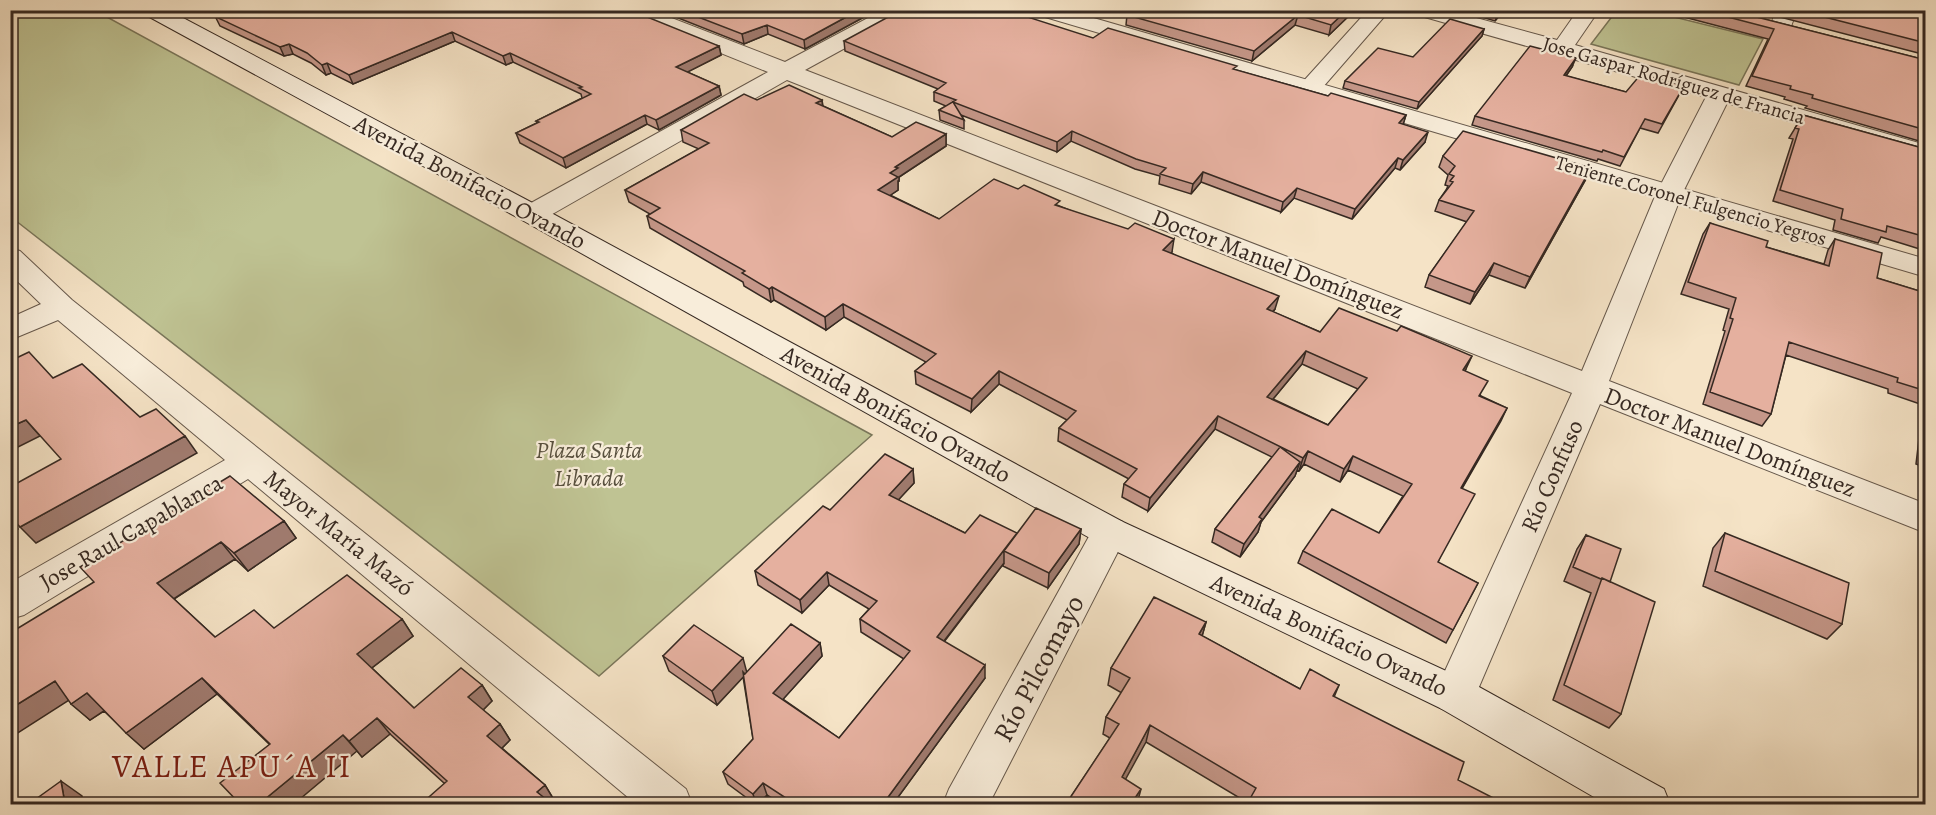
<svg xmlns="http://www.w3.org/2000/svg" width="1936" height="815" font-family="Alegreya,serif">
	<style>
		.green { fill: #bfc393; stroke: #7a765a; stroke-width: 1.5 }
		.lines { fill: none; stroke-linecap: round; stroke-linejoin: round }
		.minor-casing { stroke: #66584b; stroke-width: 2 }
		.tertiary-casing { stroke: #66584b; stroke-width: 2 }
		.secondary-casing { stroke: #362922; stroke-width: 2 }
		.minor { fill: #f8edda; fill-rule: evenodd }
		.tertiary { fill: #f8edda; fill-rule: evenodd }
		.secondary { fill: #f8edda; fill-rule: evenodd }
		.wall { fill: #c59789; stroke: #362922; stroke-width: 1.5; fill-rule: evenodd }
		.shaded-wall { fill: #a07b6f; stroke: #362922; stroke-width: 1.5 }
		.building { fill: #e5b09f; stroke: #362922; stroke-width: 1.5; fill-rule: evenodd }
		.labels { text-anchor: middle; stroke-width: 4.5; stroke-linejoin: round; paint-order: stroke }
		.far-street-label { font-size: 20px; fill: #362922; stroke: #f8edda }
		.street-label { font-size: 24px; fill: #362922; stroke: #f8edda }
		.park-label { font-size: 24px; font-style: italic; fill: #58503e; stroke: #f8edda }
		.near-street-label { font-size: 28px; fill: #362922; stroke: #f8edda }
		.near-quarter-label { font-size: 33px; letter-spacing: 1.5px; fill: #7a1f14; stroke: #f8edda }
	</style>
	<rect width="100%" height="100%" fill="#f5e3c6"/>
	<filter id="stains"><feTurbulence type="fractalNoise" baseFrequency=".00333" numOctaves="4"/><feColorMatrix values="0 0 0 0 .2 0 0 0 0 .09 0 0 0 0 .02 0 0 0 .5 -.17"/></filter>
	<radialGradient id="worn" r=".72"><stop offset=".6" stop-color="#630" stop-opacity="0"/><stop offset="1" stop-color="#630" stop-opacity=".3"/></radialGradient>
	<!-- green -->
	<path class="green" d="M 1617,10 L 1650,11 L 1763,39 L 1739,85 L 1591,44 Z
		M 10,11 L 96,11 L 872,435 L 599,676 L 11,217 Z"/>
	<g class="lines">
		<!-- minor casing -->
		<g class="minor-casing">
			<path id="minor" d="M 621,10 L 651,10 L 785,62 L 883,10 L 910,10 L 907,14 L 805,70 L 1582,371 L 1656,194 L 1706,97 L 1414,14 L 1411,10 L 1447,10 L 1557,40 L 1578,10 L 1599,10 L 1575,45 L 1926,145 L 1926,160 L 1727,103 L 1682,194 L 1609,381 L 1926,504 L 1926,533 L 1600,404 L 1470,708 L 1455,714 L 1440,708 L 1434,695 L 1572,393 L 787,80 L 542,220 L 532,222 L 522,220 L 518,214 L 522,208 L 768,72 L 624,14 Z
				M 1368,10 L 1390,10 L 1316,95 L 1308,97 L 1300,95 L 1296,90 L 1300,85 Z
				M 1776,10 L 1797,10 L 1789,32 L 1781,33 L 1773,32 L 1770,27 Z
				M 10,248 L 20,251 L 72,300 L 686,789 L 692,804 L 636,804 L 248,479 L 24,615 L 10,619 L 10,583 L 225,460 L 58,320 L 10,340 L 10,318 L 41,304 L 10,274 Z
				M 1110,517 L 1123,522 L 1128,532 L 989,804 L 943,804 L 949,789 L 1097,522 Z"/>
		</g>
		<!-- tertiary casing -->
		<g class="tertiary-casing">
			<path id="tertiary" d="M 1032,10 L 1066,10 L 1926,259 L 1926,277 L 1035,14 Z"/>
		</g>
		<!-- secondary casing -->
		<g class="secondary-casing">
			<path id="secondary" d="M 141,10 L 168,10 L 542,208 L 1123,522 L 1470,682 L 1664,789 L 1670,804 L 1606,804 L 1440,708 L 1097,542 L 522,220 L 144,14 Z"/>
		</g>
		<!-- minor -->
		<use href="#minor" class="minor"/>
		<!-- tertiary -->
		<use href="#tertiary" class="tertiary"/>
		<!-- secondary -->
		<use href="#secondary" class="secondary"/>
	</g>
	<!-- wall -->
	<path class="wall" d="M 212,10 L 530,11 L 719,46 L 721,55 L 687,72 L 719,86 L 721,95 L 659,130 L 647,124 L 566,168 L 520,143 L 516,133 L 537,123 L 536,121 L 582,98 L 581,94 L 513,62 L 506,65 L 455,41 L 353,84 L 331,73 L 326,75 L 311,63 L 293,54 L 284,56 L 220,26 Z
		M 658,10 L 877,10 L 805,49 L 768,34 L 744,44 Z
		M 1355,10 L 1329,35 L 1295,25 L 1252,61 L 1126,25 L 1127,15 Z
		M 1461,10 L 1504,10 L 1495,21 L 1461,11 Z
		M 1657,10 L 1729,10 L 1926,60 L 1926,143 L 1805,108 L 1807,106 L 1784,99 L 1785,97 L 1746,86 L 1768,39 Z
		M 1753,10 L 1926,10 L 1926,55 Z
		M 1484,29 L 1482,36 L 1417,109 L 1343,88 L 1345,81 L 1413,57 Z
		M 1093,38 L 1236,70 L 1328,96 L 1406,115 L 1403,124 L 1425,142 L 1400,170 L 1395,168 L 1352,219 L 1294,198 L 1281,212 L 1201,182 L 1191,194 L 1159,184 L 1160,176 L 1135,169 L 1071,141 L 1057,152 L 961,115 L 964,120 L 964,129 L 940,120 L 939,110 L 946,106 L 934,101 L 934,92 L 938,89 L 845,51 L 844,41 Z
		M 1572,67 L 1566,76 L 1626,92 L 1684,86 L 1658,133 L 1640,128 L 1620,166 L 1598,159 L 1597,161 L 1472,125 L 1475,116 Z
		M 757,100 L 822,100 L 823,106 L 892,137 L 946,134 L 946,146 L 899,177 L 899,181 L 898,181 L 898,190 L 890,195 L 939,219 L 1018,189 L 1172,252 L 1171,253 L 1275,309 L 1273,312 L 1320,332 L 1466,369 L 1465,371 L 1481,396 L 1507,408 L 1462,488 L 1438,563 L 1478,583 L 1446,643 L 1298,563 L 1303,551 L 1379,533 L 1403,496 L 1348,470 L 1340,482 L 1304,464 L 1299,471 L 1297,470 L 1295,476 L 1261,522 L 1258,532 L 1240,557 L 1212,542 L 1215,529 L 1272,457 L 1215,429 L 1148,511 L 1122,497 L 1124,484 L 1129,479 L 1058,441 L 1059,428 L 1067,420 L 999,384 L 971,412 L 916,384 L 915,371 L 926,362 L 844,317 L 826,330 L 774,300 L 771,302 L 744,286 L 743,282 L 650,228 L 647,216 L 650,214 L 629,202 L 625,190 L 699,149 L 683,142 L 681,130 ZM 1302,364 L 1358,389 L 1328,425 L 1273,399 Z
		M 1803,115 L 1926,149 L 1926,251 L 1881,237 L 1878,243 L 1833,230 L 1835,220 L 1773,201 L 1793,139 L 1789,138 Z
		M 1443,156 L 1591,168 L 1586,179 L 1525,288 L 1489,275 L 1470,304 L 1425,287 L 1429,275 L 1467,222 L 1435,211 L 1439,200 L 1446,190 L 1448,186 L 1445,185 L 1448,175 L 1439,167 Z
		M 1710,223 L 1766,247 L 1824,264 L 1828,250 L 1835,239 L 1877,278 L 1926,293 L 1926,468 L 1916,464 L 1923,405 L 1888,393 L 1888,389 L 1786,355 L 1771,414 L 1762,426 L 1703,404 L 1725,331 L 1723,330 L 1729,309 L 1681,294 L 1703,234 Z
		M 913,469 L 914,483 L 898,500 L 965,533 L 1017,533 L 1081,529 L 1079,544 L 1048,588 L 1003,566 L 1004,563 L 944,642 L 985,678 L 893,804 L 781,804 L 767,795 L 758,804 L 755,804 L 728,784 L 723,772 L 753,739 L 743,677 L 717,705 L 669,671 L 663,656 L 747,672 L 820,643 L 822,656 L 783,699 L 839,738 L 904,659 L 861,632 L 860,619 L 869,609 L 829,585 L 802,613 L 758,585 L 755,571 L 830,510 Z
		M 284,521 L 296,538 L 248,571 L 235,559 L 174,599 L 215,637 L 274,628 L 402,619 L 413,636 L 372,668 L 414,708 L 482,685 L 492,701 L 483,710 L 500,724 L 510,740 L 502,748 L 545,785 L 554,800 L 444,783 L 390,734 L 362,757 L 357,751 L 269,744 L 217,694 L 144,749 L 104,711 L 90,720 L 69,700 L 94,582 Z
		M 1725,533 L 1842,624 L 1827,639 L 1703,586 L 1713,548 Z
		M 1586,535 L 1610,582 L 1621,714 L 1609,728 L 1553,700 L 1591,593 L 1564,581 L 1577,549 Z
		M 1206,622 L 1202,636 L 1300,689 L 1339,685 L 1334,697 L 1248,803 L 1146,742 L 1066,804 L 1110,738 L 1103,734 L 1106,717 L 1122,693 L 1108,685 L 1111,668 Z"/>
	<!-- shaded-wall -->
	<path class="shaded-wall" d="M 859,10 L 877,10 L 805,49 L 804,40 Z
		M 1347,10 L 1355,10 L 1329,35 L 1331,25 Z
		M 1499,10 L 1504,10 L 1495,21 L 1499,11 Z
		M 1298,15 L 1295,25 L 1252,61 L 1254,51 Z
		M 767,25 L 768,34 L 744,44 L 742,34 Z
		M 1484,29 L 1482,36 L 1417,109 L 1419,102 Z
		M 452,32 L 455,41 L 353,84 L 349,75 Z
		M 289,44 L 293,54 L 284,56 L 280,47 Z
		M 719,46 L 721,55 L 678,77 L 676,67 Z
		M 510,53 L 513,62 L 506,65 L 503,56 Z
		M 1576,58 L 1572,67 L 1560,84 L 1564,75 Z
		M 327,63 L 331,73 L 326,75 L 322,65 Z
		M 719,86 L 721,95 L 659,130 L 656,120 Z
		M 822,100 L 823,112 L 816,103 Z
		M 645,115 L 647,124 L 566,168 L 563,158 Z
		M 1406,115 L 1403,125 L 1399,123 Z
		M 1072,131 L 1071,141 L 1057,152 L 1057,142 Z
		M 1428,132 L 1425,142 L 1400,170 L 1403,160 Z
		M 946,134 L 946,146 L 899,177 L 899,181 L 898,181 L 898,190 L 879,203 L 878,190 L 895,167 Z
		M 1398,158 L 1395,168 L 1352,219 L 1355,209 Z
		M 1591,168 L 1586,179 L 1525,288 L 1530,277 Z
		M 1203,172 L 1201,182 L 1191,194 L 1193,184 Z
		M 1297,188 L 1294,198 L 1281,212 L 1283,202 Z
		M 1174,239 L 1172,252 L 1161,263 L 1163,250 Z
		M 1494,263 L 1489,275 L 1470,304 L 1475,292 Z
		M 772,287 L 774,300 L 771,302 L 769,289 Z
		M 1279,296 L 1275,309 L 1263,322 L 1267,309 Z
		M 843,304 L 844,317 L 826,330 L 825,317 Z
		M 1306,351 L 1302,364 L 1264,410 L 1267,397 Z
		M 1472,356 L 1466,369 L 1457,383 L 1463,370 Z
		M 999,371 L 999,384 L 971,412 L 972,399 Z
		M 1507,408 L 1501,421 L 1455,501 L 1461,488 Z
		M 1218,416 L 1215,429 L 1148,511 L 1150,498 Z
		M 26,420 L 40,436 L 10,451 L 10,427 Z
		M 185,436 L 197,453 L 36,543 L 20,527 Z
		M 1308,451 L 1304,464 L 1299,471 L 1303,458 Z
		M 1353,456 L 1348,470 L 1340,482 L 1344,469 Z
		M 1300,462 L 1295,476 L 1261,522 L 1258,532 L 1240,557 L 1244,544 L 1259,517 Z
		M 913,469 L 914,483 L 890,509 L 889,495 Z
		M 10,519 L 18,529 L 10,533 Z
		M 284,521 L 296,538 L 248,571 L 234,553 Z
		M 1081,529 L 1079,544 L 1048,588 L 1049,573 Z
		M 1017,533 L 1004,551 L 1004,563 L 937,650 L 937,637 Z
		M 221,542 L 235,559 L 172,600 L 157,583 Z
		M 827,572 L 829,585 L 802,613 L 800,600 Z
		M 402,619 L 413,636 L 369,670 L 357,654 Z
		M 1206,622 L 1201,640 L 1199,634 Z
		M 820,643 L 822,656 L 777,706 L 773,693 Z
		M 743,658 L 747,673 L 717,705 L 712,691 Z
		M 985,665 L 985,678 L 893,804 L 883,804 Z
		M 202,678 L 217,694 L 144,749 L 126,733 Z
		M 55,681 L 74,697 L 10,738 L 10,709 Z
		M 482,685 L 492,701 L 479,714 L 468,697 Z
		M 87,693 L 105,710 L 90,720 L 71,704 Z
		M 377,718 L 390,734 L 362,757 L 349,741 Z
		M 500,724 L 510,740 L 498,752 L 487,736 Z
		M 1150,725 L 1146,742 L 1118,793 L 1122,777 Z
		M 343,735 L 357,751 L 294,804 L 259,804 Z
		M 61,781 L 82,796 L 83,804 L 65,804 Z
		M 763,783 L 767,795 L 758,804 L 756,804 L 753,794 Z
		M 545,785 L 554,800 L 550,804 L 537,792 Z
		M 1141,789 L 1137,804 L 1131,804 Z"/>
	<!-- building -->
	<path class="building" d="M 212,10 L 529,10 L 530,11 L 532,10 L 630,10 L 719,46 L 676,67 L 719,86 L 656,120 L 645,115 L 563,158 L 516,133 L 539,122 L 536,121 L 591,94 L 579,88 L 582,87 L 510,53 L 503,56 L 452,32 L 349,75 L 327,63 L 322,65 L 307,53 L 289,44 L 280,47 L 216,17 Z
		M 680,10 L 859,10 L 804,40 L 767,25 L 742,34 Z
		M 901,10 L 1006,10 L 1093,38 L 1108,28 L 1237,66 L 1233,69 L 1328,96 L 1331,93 L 1406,115 L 1399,123 L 1428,132 L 1403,160 L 1398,158 L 1355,209 L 1297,188 L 1283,202 L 1203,172 L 1193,184 L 1160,174 L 1166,168 L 1136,159 L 1072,131 L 1057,142 L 953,102 L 964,120 L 939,110 L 956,100 L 934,92 L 946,83 L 844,41 Z
		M 1134,10 L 1347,10 L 1331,25 L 1298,15 L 1254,51 L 1127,15 Z
		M 1701,10 L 1729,10 L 1926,60 L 1926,130 L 1812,98 L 1813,95 L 1790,89 L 1791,86 L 1752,76 L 1774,29 Z
		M 1797,10 L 1926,10 L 1926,43 Z
		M 1450,19 L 1484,29 L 1419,102 L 1345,81 L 1378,48 L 1413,57 Z
		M 1530,46 L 1576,58 L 1564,75 L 1626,92 L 1641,74 L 1684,86 L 1662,124 L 1645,119 L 1624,157 L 1603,150 L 1602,152 L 1475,116 Z
		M 789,85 L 822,100 L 816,103 L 892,137 L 916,122 L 946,134 L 895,167 L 898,168 L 890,173 L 898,177 L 878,190 L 939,219 L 994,179 L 1018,189 L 1024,185 L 1060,201 L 1055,205 L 1128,229 L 1135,223 L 1174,239 L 1163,250 L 1279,296 L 1267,309 L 1320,332 L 1339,308 L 1397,331 L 1401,326 L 1472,356 L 1463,370 L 1488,381 L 1479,396 L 1507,408 L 1461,488 L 1475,494 L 1438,562 L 1478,583 L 1453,630 L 1303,551 L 1332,509 L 1379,533 L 1412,484 L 1353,456 L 1344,469 L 1308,451 L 1303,458 L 1218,416 L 1150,498 L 1124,484 L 1137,469 L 1059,428 L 1076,411 L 999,371 L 972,399 L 915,371 L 936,354 L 843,304 L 825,317 L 772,287 L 769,289 L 742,273 L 745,271 L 647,216 L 660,208 L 625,190 L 709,143 L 681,130 L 744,94 L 757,100 ZM 1306,351 L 1367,378 L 1328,425 L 1267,397 Z
		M 1803,115 L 1926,149 L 1926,237 L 1887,226 L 1886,232 L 1841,219 L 1843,209 L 1780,190 L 1799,129 L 1795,128 Z
		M 1463,131 L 1591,168 L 1530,277 L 1494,263 L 1475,292 L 1429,275 L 1474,211 L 1439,200 L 1453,182 L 1450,181 L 1454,176 L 1449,174 L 1455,166 L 1443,156 Z
		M 1710,223 L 1768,241 L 1766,247 L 1829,266 L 1835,239 L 1882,253 L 1877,278 L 1926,293 L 1926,391 L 1897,382 L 1898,378 L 1789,342 L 1771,414 L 1710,392 L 1733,319 L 1730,318 L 1736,298 L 1688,282 Z
		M 29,352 L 53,378 L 82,364 L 140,417 L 156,409 L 185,436 L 20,527 L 10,516 L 10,487 L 61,459 L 26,420 L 10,427 L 10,361 Z
		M 1280,447 L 1300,462 L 1259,517 L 1262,519 L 1244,544 L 1215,529 Z
		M 885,454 L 913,469 L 889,495 L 965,533 L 980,515 L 1017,533 L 937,637 L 985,665 L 883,804 L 795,804 L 763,783 L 753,794 L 723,772 L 753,739 L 743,672 L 745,674 L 791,624 L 820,643 L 773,693 L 839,738 L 910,651 L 860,619 L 877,601 L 827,572 L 800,600 L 755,571 L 823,506 L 830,510 Z
		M 230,476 L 284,521 L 234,553 L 221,542 L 157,583 L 215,637 L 254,610 L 274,628 L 347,575 L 402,619 L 357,654 L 414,708 L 461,668 L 482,685 L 468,697 L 500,724 L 487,736 L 545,785 L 537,792 L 552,804 L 421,804 L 447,781 L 377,718 L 349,741 L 343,735 L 259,804 L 240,804 L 220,783 L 270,744 L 202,678 L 126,733 L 87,693 L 71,704 L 55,681 L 10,709 L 10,633 L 94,582 L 80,567 Z
		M 1036,508 L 1081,529 L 1049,573 L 1004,551 Z
		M 1725,533 L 1849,583 L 1842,624 L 1715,571 Z
		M 1586,535 L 1621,549 L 1610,582 L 1602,578 L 1601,579 L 1573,567 Z
		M 1602,578 L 1655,602 L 1621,714 L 1564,685 Z
		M 1154,597 L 1206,622 L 1199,634 L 1300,689 L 1310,669 L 1339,685 L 1333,696 L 1464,762 L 1458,780 L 1505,804 L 1247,804 L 1256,788 L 1150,725 L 1122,777 L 1141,789 L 1131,804 L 1066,804 L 1119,724 L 1106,717 L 1130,678 L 1111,668 Z
		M 694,625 L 743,658 L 712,691 L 663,656 Z
		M 61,781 L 65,804 L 29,804 Z"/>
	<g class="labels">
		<!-- far-street labels -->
		<g class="far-street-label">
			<text transform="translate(1674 80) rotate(16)" y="7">Jose Gaspar Rodríguez de Francia</text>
			<text transform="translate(1691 200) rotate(16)" y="7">Teniente Coronel Fulgencio Yegros</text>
		</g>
		<!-- street labels -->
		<g class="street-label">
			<text transform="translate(470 182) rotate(28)" y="8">Avenida Bonifacio Ovando</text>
			<text transform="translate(1278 264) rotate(21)" y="8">Doctor Manuel Domínguez</text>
			<text transform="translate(896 414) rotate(29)" y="8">Avenida Bonifacio Ovando</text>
			<text transform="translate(1730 442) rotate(21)" y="8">Doctor Manuel Domínguez</text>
			<text transform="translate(1552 476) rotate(-66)" y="8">Río Confuso</text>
			<text transform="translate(131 532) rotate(-30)" y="8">Jose Raul Capablanca</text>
			<text transform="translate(339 533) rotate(39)" y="8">Mayor María Mazó</text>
			<text transform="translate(1329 635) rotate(25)" y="8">Avenida Bonifacio Ovando</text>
		</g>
		<!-- park labels -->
		<g class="park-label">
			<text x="589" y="458">Plaza Santa<tspan x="589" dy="28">Librada</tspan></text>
		</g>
		<!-- near-street labels -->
		<g class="near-street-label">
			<text transform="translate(1038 668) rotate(-62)" y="10">Río Pilcomayo</text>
		</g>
		<!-- near-quarter labels -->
		<g class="near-quarter-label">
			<text x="232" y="777">VALLE APU´A II</text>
		</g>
	</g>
	<!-- margin -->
	<rect width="1936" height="815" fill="none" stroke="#f5e3c6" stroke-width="36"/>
	<rect x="12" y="12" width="1912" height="791" fill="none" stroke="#362922" stroke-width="3"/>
	<rect x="18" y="18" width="1900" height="779" fill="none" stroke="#362922" stroke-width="1.5"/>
	<rect width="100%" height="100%" filter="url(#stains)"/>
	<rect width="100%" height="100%" fill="url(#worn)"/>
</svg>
